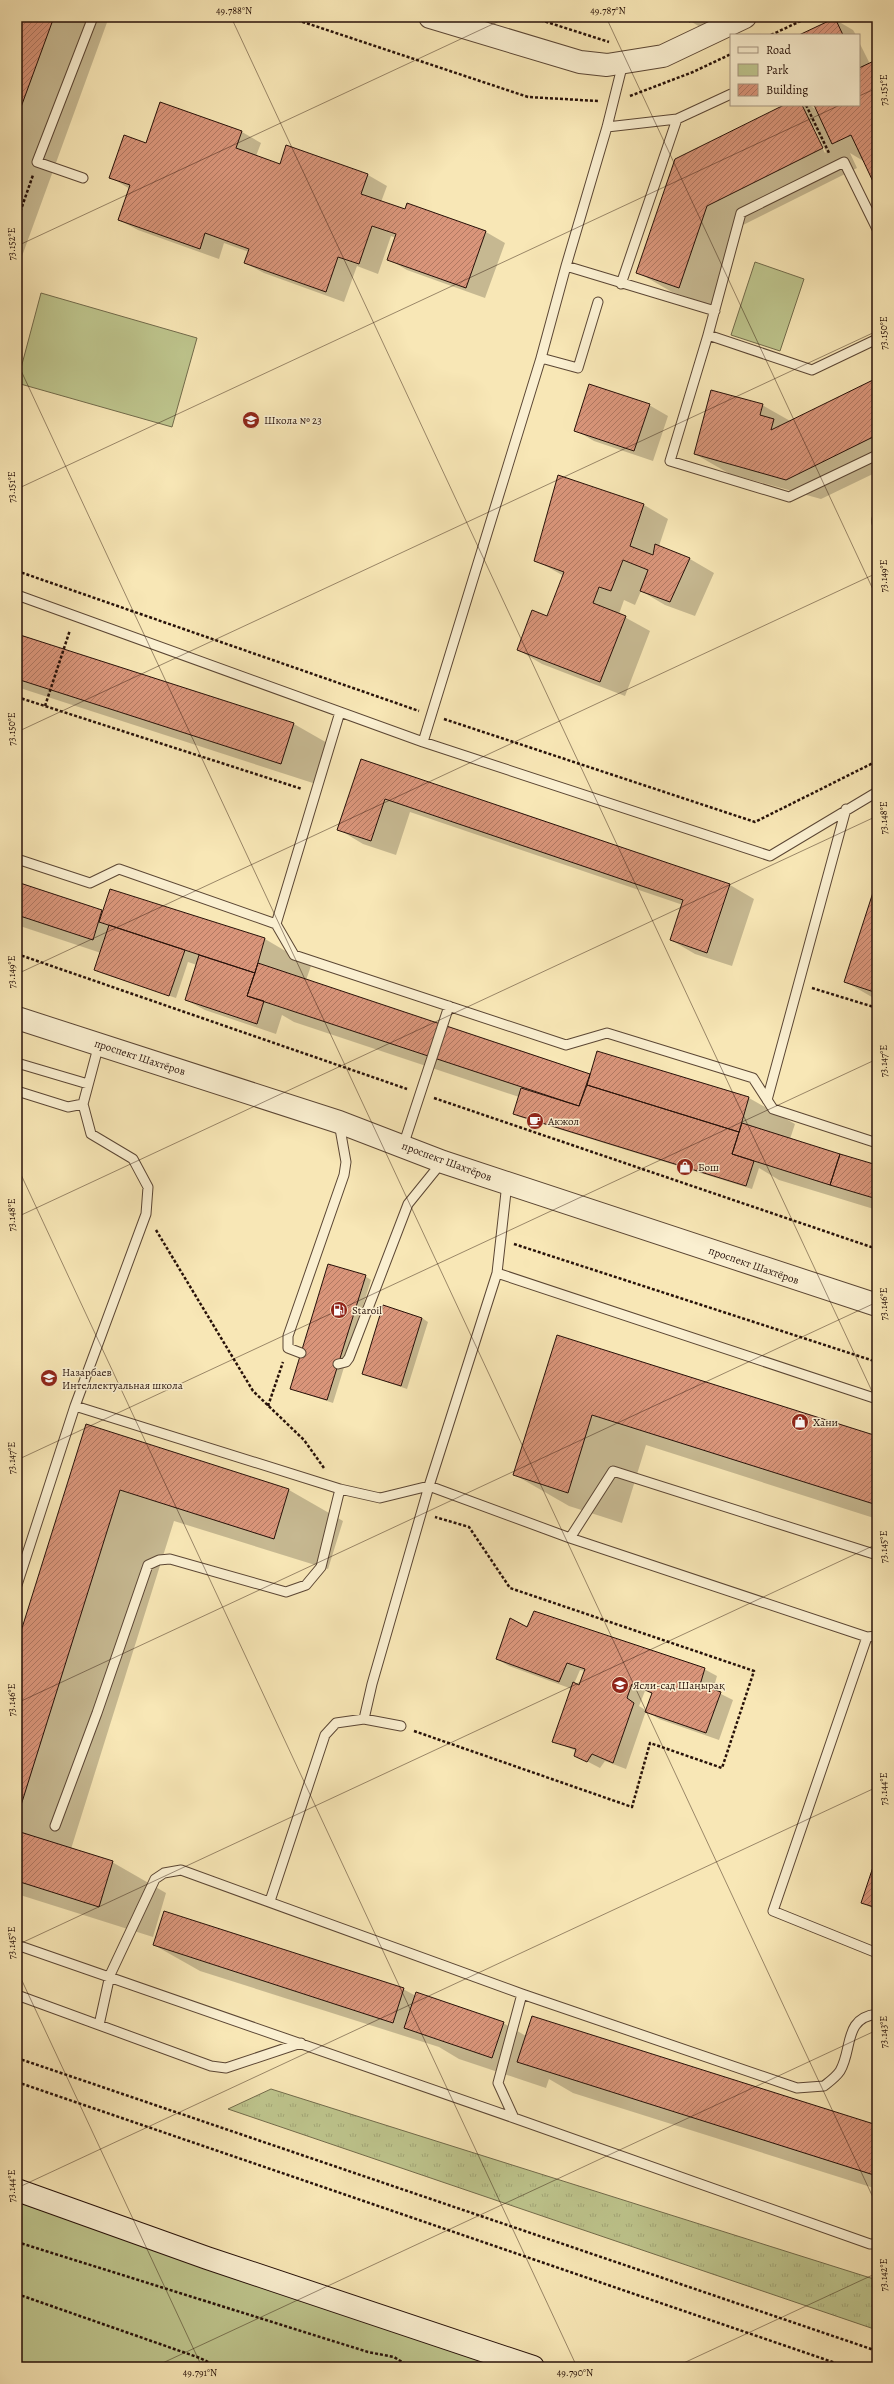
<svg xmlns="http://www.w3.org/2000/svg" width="894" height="2384" font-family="Alegreya,serif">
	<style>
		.grass { fill: url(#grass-tufts); stroke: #726b4b }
		.green { fill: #bec58d; stroke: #726b4b }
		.shadow { fill: #0003; fill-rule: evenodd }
		.building { fill: url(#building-hatch); stroke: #271109 }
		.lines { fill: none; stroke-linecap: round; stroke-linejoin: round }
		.service-casing { stroke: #5b4634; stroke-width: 11 }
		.tertiary-casing { stroke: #5b4634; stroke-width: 24 }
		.secondary-casing { stroke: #271109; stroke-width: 24 }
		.path { stroke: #271109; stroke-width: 2.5; stroke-dasharray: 3 2; stroke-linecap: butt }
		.service { stroke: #faefd0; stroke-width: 9 }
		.tertiary { stroke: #faefd0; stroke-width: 22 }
		.secondary { stroke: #faefd0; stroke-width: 22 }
		.ticks { fill: none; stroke: #271109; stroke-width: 1; stroke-opacity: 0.45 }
		.labels { text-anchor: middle; stroke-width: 3; stroke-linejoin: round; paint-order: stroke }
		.poi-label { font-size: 11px; fill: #271109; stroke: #faefd0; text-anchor: start }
		.street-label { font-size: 11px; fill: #271109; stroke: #faefd0 }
		.neatline { fill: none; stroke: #271109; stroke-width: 1.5 }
		.ticks-label { font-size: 10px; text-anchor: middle; fill: #271109 }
	</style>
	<defs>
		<pattern id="grass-tufts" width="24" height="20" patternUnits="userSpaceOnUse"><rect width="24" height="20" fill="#bec58d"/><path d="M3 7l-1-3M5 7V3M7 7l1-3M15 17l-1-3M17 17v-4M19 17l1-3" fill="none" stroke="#a3a878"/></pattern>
		<pattern id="building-hatch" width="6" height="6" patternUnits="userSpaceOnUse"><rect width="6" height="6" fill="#d9957a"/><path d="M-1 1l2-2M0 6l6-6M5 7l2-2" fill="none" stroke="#b07862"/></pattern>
	</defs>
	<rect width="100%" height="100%" fill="#f8e7b6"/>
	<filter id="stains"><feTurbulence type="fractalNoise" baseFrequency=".005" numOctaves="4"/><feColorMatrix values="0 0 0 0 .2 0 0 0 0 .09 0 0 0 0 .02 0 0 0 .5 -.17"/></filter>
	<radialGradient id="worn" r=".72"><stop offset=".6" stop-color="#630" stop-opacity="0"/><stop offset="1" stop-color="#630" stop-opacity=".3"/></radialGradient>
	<!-- grass -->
	<path class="grass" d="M 271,2089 L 877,2280 L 877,2330 L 228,2109 Z"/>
	<!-- green -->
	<path class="green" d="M 755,262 L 804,279 L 780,351 L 731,335 Z
		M 41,293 L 197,338 L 172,427 L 17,383 Z
		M 17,2202 L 499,2367 L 17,2367 Z"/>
	<!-- shadow -->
	<path class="shadow" d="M 17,17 L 109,17 L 17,270 Z
		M 688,17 L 750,17 L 714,35 L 690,21 Z
		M 834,19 L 853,30 L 856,35 L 801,35 Z
		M 859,42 L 870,64 L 877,62 L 877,188 L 865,162 L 850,153 L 857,168 L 741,226 L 714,307 L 672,292 L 637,272 L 786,105 L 809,105 L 817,110 L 815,105 L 859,105 ZM 812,127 L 814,127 L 826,152 L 825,153 Z
		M 161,103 L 242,132 L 261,143 L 256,156 L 280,165 L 287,146 L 368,175 L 387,186 L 381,202 L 405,211 L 407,204 L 486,232 L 505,243 L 485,298 L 407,270 L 388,259 L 396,238 L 391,236 L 378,274 L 357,266 L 344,302 L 264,273 L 245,263 L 249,252 L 224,243 L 219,259 L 138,230 L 119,220 L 130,189 L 110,177 L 146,144 Z
		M 877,380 L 877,472 L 821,499 L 730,474 L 695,454 L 762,405 L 792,422 Z
		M 649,405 L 668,416 L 653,461 L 594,441 L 575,430 Z
		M 559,476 L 644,505 L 668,519 L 659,546 L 690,559 L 714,573 L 695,616 L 665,605 L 641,591 L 635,605 L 624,600 L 619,614 L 650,631 L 625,696 L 542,664 L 518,650 L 548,618 L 564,576 L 535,560 Z
		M 17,635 L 294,724 L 329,744 L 316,784 L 17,687 Z
		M 361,760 L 730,885 L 754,899 L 732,966 L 695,954 L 671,940 L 683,905 L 410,812 L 396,855 L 363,844 L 338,829 Z
		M 17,883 L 103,911 L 110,890 L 265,939 L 311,966 L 306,980 L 591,1075 L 597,1053 L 749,1098 L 795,1124 L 790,1139 L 877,1166 L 877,1210 L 779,1180 L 759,1168 L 752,1189 L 520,1117 L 514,1114 L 519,1097 L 294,1022 L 282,1015 L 276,1034 L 205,1010 L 186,1000 L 197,965 L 188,962 L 176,998 L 101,973 L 95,970 L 101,953 L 17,925 Z
		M 877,883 L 877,1000 L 846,982 Z
		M 365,1276 L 371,1280 L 333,1403 L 291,1389 Z
		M 422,1318 L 428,1322 L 407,1389 L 364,1374 Z
		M 558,1336 L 877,1438 L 877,1519 L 646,1445 L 622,1523 L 569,1506 L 515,1475 Z
		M 86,1425 L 289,1490 L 343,1521 L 328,1569 L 174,1521 L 71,1849 L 112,1862 L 166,1893 L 153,1937 L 17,1894 L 17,1647 Z
		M 528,1628 L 704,1669 L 717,1676 L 713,1690 L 733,1700 L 719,1740 L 659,1719 L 646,1711 L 626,1769 L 605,1761 L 600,1768 L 575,1755 L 576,1751 L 553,1741 L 572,1689 L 509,1666 L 497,1659 ZM 580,1670 L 585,1671 L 580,1686 L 574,1684 ZM 645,1691 L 653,1694 L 647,1711 L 639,1706 Z
		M 877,1858 L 877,1911 L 862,1902 Z
		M 154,1945 L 403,1989 L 416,1996 L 503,2023 L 526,2036 L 877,2126 L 877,2189 L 573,2093 L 549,2079 L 546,2088 L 459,2059 L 439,2047 L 200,1971 Z"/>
	<!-- building -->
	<path class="building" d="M 17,17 L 54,17 L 17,118 Z
		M 687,17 L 698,17 L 689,22 Z
		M 835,18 L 843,35 L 799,35 Z
		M 876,60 L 877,62 L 877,190 L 851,135 L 832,144 L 814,105 L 859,105 L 859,68 Z
		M 160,102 L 242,131 L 236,148 L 280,164 L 286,145 L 368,174 L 361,194 L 405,209 L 407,203 L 486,231 L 466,288 L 387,260 L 396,234 L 372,226 L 359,264 L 338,257 L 326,292 L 244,263 L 249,249 L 205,233 L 200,249 L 118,220 L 130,185 L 109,178 L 124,135 L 146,143 Z
		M 784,105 L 802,105 L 823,148 L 707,206 L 679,288 L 636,273 L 675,159 Z
		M 877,378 L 877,435 L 786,480 L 694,454 L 711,390 L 763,404 L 760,415 L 774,419 L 771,430 Z
		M 589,384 L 650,404 L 634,451 L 574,431 Z
		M 558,475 L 644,504 L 630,546 L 653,555 L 655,544 L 690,558 L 670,602 L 640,591 L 648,570 L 623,560 L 611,591 L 599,587 L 593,603 L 626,616 L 600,682 L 517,650 L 532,610 L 547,616 L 564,572 L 534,561 Z
		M 17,634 L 294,723 L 281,764 L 17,679 Z
		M 361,759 L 730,884 L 707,953 L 670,940 L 683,900 L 385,799 L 371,841 L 337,830 Z
		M 877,880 L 877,993 L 844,982 Z
		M 17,882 L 102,910 L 93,940 L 17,915 Z
		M 110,889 L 265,938 L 255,973 L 99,922 Z
		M 109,925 L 185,950 L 169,996 L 94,970 Z
		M 199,955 L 255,973 L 247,996 L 264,1001 L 257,1024 L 185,1000 Z
		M 258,963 L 590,1074 L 579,1106 L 247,996 Z
		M 597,1051 L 749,1097 L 739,1132 L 587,1085 Z
		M 587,1085 L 739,1132 L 732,1154 L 754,1161 L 746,1186 L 513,1114 L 521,1088 L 579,1106 Z
		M 742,1123 L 840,1154 L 830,1185 L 732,1154 Z
		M 840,1154 L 877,1165 L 877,1199 L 830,1185 Z
		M 328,1264 L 366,1275 L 327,1400 L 290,1389 Z
		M 383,1305 L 422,1318 L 401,1386 L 362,1374 Z
		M 557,1335 L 877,1436 L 877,1505 L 592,1415 L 568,1493 L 513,1475 Z
		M 86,1424 L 289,1489 L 274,1539 L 120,1490 L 17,1818 L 17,1644 Z
		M 534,1611 L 705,1668 L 700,1685 L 721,1692 L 706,1733 L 645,1712 L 652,1693 L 632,1684 L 627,1698 L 634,1703 L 613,1763 L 592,1754 L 587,1762 L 574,1756 L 576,1749 L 552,1742 L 573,1682 L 579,1685 L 585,1669 L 567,1663 L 559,1682 L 496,1659 L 510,1618 L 527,1627 Z
		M 17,1831 L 113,1861 L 99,1907 L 17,1881 Z
		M 877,1855 L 877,1908 L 861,1903 Z
		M 164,1911 L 404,1988 L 393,2023 L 153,1945 Z
		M 416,1992 L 504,2022 L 492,2058 L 404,2028 Z
		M 532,2016 L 877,2125 L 877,2176 L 517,2062 Z"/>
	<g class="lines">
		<!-- service casing -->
		<g class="service-casing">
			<path id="service" d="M 607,127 L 677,119 L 731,94
				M 83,178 L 37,162 L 93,17
				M 566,266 L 715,311
				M 621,284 L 677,119
				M 708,335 L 741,213 L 844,162 L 877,229
				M 877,339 L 812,370 L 708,335 L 670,461 L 789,497 L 877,455
				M 541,358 L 578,368 L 598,302
				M 877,519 L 877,523
				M 17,595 L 423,742 L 770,856 L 877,792
				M 423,742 L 541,358 L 566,266 L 607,127 L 623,63
				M 17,859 L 90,883 L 119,869 L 276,924 L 294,955 L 566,1045 L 607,1033 L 753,1078 L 773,1109 L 877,1143
				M 276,924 L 340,712
				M 17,1063 L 88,1084
				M 17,1091 L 68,1107 L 83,1104
				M 767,1100 L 846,809
				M 403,1146 L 449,1006
				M 497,1273 L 877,1399
				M 301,1353 L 288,1348 L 288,1336 L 344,1175 L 346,1162 L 339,1123
				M 338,1364 L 346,1362 L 349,1358 L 408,1204 L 442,1162
				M 340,1489 L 380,1498 L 429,1486 L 570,1538 L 867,1637 L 877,1636
				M 570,1538 L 613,1471 L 877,1555
				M 17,1585 L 75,1406 L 146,1214 L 148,1187 L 133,1159 L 91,1134 L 83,1104 L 99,1044
				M 867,1637 L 773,1911 L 877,1953
				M 364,1719 L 372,1684 L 429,1486 L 497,1273 L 507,1183
				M 55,1826 L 97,1713 L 148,1565 L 159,1560 L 170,1559 L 286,1592 L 306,1585 L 321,1567 L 340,1489 L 75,1406
				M 270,1901 L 325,1735 L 336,1723 L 364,1719 L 401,1726
				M 17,1945 L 514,2118
				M 522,1994 L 498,2083 L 514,2118 L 870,2244 L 877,2244
				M 17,1995 L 211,2066 L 226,2068 L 301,2043
				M 99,2025 L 110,1975 L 155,1879 L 164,1873 L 181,1870 L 522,1994 L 797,2088 L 824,2086 C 829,2082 836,2077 840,2071 C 853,2049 843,2018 877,2014"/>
		</g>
		<!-- tertiary casing -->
		<g class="tertiary-casing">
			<path id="tertiary" d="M 430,17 L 580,62 L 607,65 L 663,56 L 745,17
				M 17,1018 L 339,1122 L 443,1162 L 877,1305"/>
		</g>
		<!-- secondary casing -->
		<g class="secondary-casing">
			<path id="secondary" d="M 17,2190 L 207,2258 L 533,2367"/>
		</g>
		<!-- path -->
		<path class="path" d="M 288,17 L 528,97 L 598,101
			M 531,17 L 609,42
			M 771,35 L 809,17
			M 630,96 L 693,72 L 731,54
			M 806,105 L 829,153
			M 17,221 L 33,175
			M 17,571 L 419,711
			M 17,697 L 302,789
			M 45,706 L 70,630
			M 444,719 L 755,822 L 877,761
			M 17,954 L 407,1089
			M 812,988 L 877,1008
			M 434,1098 L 877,1249
			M 156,1230 L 253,1391 L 304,1440 L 324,1468
			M 514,1244 L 877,1362
			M 268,1406 L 283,1362
			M 414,1731 L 632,1807 L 650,1743 L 722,1768 L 754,1671 L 510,1588 L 469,1527 L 435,1517
			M 17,2058 L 877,2351
			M 17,2082 L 847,2367
			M 17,2242 L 368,2352 L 394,2357 L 410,2367
			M 17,2294 L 200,2358 L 218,2367"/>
		<!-- service -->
		<use href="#service" class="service"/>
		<!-- tertiary -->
		<use href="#tertiary" class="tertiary"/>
		<!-- secondary -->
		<use href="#secondary" class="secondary"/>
	</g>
	<!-- ticks -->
	<path class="ticks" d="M 231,17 L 877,1402M 606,17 L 877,598M 859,96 L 877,88M 17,246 L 508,17M 17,362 L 877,2206M 17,489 L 840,105M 17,732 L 877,331M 17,974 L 877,573M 17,1166 L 577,2367M 17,1217 L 877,816M 17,1460 L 877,1059M 17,1703 L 877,1302M 17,1945 L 877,1544M 17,1970 L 202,2367M 17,2188 L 877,1787M 154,2367 L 877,2030M 675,2367 L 877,2273"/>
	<!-- icons -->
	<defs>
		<g id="school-disc" transform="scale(0.9)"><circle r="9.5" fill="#8f2418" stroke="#faefd0"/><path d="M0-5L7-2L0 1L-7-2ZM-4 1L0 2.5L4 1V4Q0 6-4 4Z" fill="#fff"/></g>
		<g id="cafe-disc" transform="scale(0.9)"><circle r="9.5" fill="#8f2418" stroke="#faefd0"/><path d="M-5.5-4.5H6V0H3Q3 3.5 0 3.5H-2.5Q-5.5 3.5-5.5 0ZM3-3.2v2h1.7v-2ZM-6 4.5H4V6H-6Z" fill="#fff"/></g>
		<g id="shop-disc" transform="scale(0.9)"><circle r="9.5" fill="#8f2418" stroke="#faefd0"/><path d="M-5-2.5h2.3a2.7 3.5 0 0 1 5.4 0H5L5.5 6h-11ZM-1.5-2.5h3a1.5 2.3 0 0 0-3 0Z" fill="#fff"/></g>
		<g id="fuel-disc" transform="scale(0.9)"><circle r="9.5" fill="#8f2418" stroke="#faefd0"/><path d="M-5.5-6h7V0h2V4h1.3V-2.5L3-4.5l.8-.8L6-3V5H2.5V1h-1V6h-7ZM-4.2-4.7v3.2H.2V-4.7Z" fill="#fff"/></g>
	</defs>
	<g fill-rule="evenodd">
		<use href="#school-disc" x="251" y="420"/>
		<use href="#cafe-disc" x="535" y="1121"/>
		<use href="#shop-disc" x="685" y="1167"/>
		<use href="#fuel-disc" x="339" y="1310"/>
		<use href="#school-disc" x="49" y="1378"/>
		<use href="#shop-disc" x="800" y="1422"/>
		<use href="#school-disc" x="620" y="1685"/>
	</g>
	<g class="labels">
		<!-- poi labels -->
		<g class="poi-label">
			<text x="264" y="424">Школа № 23</text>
			<text x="548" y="1125">Акжол</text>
			<text x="698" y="1171">Бош</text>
			<text x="352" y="1314">Staroil</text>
			<text x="62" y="1376">Назарбаев<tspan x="62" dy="13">Интеллектуальная школа</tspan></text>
			<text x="813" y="1426">Хани</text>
			<text x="633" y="1689">Ясли-сад Шаңырақ</text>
		</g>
		<!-- street labels -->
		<g class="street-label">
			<text transform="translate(140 1057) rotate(18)" y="4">проспект Шахтёров</text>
			<text transform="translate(447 1161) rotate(20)" y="4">проспект Шахтёров</text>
			<text transform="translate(754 1265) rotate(19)" y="4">проспект Шахтёров</text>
		</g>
	</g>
	<!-- margin -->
	<rect width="894" height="2384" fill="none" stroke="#f8e7b6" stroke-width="44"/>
	<!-- legend -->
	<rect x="730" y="34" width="130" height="72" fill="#faefd0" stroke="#a69680"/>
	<rect x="738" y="47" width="20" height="6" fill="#faefd0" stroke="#a69680"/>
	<text x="766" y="54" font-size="12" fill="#271109">Road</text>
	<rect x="738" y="64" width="20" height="12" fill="#bec58d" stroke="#a69680"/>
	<text x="766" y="74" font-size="12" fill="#271109">Park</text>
	<rect x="738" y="84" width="20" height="12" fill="url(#building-hatch)" stroke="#a69680"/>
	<text x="766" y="94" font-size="12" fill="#271109">Building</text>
	<rect x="22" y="22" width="850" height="2340" class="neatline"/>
	<g class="ticks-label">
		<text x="234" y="14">49.788°N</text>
		<text x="608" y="14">49.787°N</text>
		<text transform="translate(883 90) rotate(-90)" y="4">73.151°E</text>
		<text transform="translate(11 244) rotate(-90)" y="4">73.152°E</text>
		<text transform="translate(883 333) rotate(-90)" y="4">73.150°E</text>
		<text transform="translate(11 487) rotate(-90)" y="4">73.151°E</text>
		<text transform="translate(883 576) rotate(-90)" y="4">73.149°E</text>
		<text transform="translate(11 729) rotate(-90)" y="4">73.150°E</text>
		<text transform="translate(883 818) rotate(-90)" y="4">73.148°E</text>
		<text transform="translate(11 972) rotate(-90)" y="4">73.149°E</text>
		<text transform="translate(883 1061) rotate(-90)" y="4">73.147°E</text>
		<text transform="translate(11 1215) rotate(-90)" y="4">73.148°E</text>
		<text transform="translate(883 1304) rotate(-90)" y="4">73.146°E</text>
		<text transform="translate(11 1458) rotate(-90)" y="4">73.147°E</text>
		<text transform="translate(883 1547) rotate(-90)" y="4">73.145°E</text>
		<text transform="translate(11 1700) rotate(-90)" y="4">73.146°E</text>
		<text transform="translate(883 1789) rotate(-90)" y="4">73.144°E</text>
		<text transform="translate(11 1943) rotate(-90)" y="4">73.145°E</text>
		<text transform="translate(883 2032) rotate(-90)" y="4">73.143°E</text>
		<text transform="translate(11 2186) rotate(-90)" y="4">73.144°E</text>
		<text transform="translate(883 2275) rotate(-90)" y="4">73.142°E</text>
		<text x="200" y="2376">49.791°N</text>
		<text x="575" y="2376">49.790°N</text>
	</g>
	<rect width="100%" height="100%" filter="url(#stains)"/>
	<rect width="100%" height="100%" fill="url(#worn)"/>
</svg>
